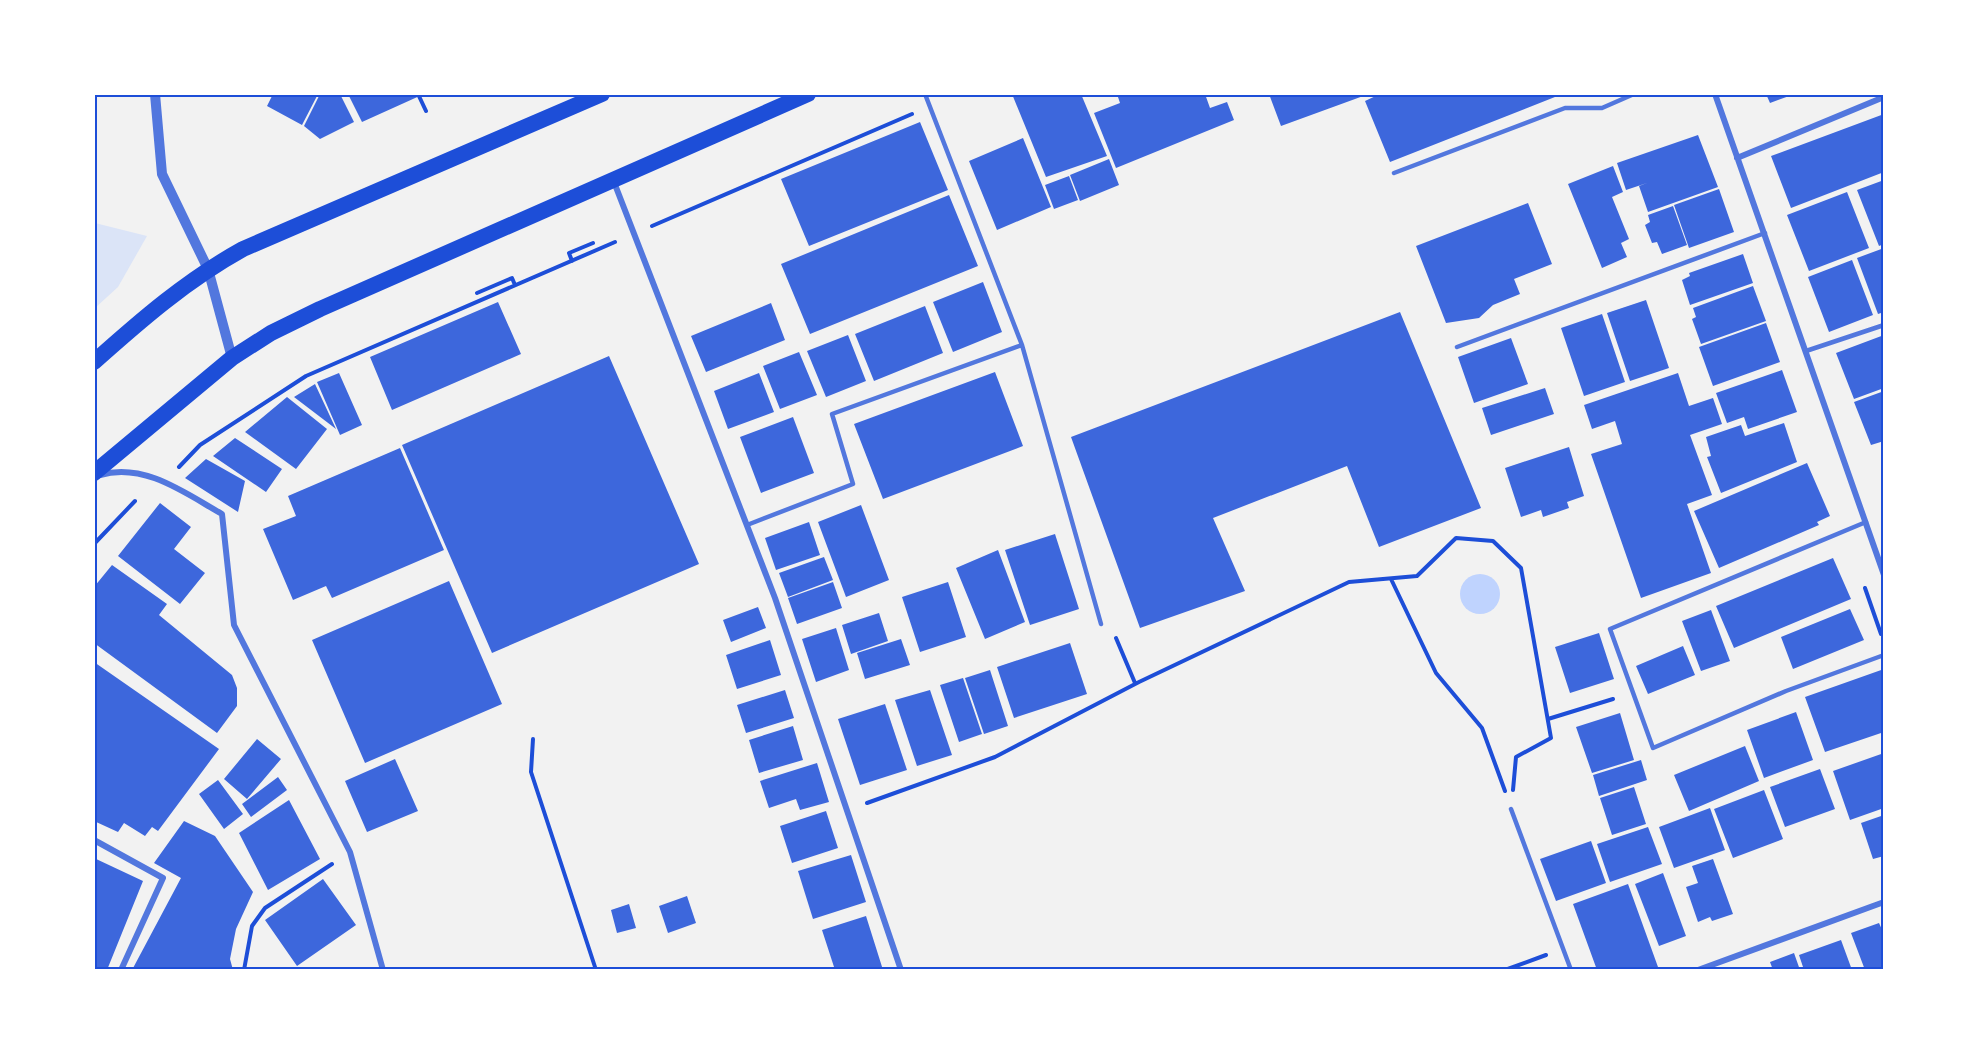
<svg xmlns="http://www.w3.org/2000/svg" width="1978" height="1064" font-family="'Golos Text',sans-serif">
	<style>
		.green { fill: #dbe4f7 }
		.water { fill: #bfd3fe }
		.building { fill: #3d67dc }
		.lines { fill: none; stroke-linecap: round; stroke-linejoin: round }
		.path { stroke: #1d4ed8; stroke-width: 4 }
		.service { stroke: #5277de; stroke-width: 4.5 }
		.minor { stroke: #5277de; stroke-width: 6 }
		.tertiary { stroke: #5277de; stroke-width: 10 }
		.trunk { stroke: #1d4ed8; stroke-width: 16 }
		.neatline { fill: none; stroke: #1d4ed8; stroke-width: 2 }
	</style>
	<rect width="100%" height="100%" fill="#f2f2f2"/>
	<!-- green -->
	<path class="green" d="M 95,223 L 147,236 L 118,287 L 95,308 Z"/>
	<!-- water -->
	<path class="water" d="M1460 594a20 20 0 1 1 40 0a20 20 0 1 1-40 0Z"/>
	<!-- building -->
	<path class="building" d="M 273,94 L 316,94 L 317,96 L 302,125 L 267,106 Z
		M 320,94 L 340,94 L 354,122 L 320,139 L 304,126 Z
		M 348,94 L 424,94 L 362,122 Z
		M 1012,94 L 1081,94 L 1107,156 L 1046,177 Z
		M 1117,94 L 1205,94 L 1210,108 L 1227,102 L 1234,120 L 1116,168 L 1094,113 L 1120,103 Z
		M 1269,94 L 1366,94 L 1366,95 L 1281,126 Z
		M 1380,94 L 1560,94 L 1560,95 L 1390,162 L 1365,101 Z
		M 1766,94 L 1792,94 L 1792,95 L 1770,103 Z
		M 1884,114 L 1884,172 L 1791,208 L 1771,156 Z
		M 920,122 L 948,190 L 809,246 L 781,179 Z
		M 1698,135 L 1718,187 L 1648,212 L 1639,186 L 1647,183 L 1626,190 L 1617,163 Z
		M 1023,138 L 1051,207 L 997,230 L 969,161 Z
		M 1109,159 L 1119,185 L 1080,201 L 1070,175 Z
		M 1613,166 L 1623,192 L 1612,197 L 1629,239 L 1621,243 L 1627,257 L 1602,268 L 1568,184 Z
		M 1069,176 L 1078,200 L 1054,209 L 1045,185 Z
		M 1884,180 L 1884,244 L 1879,246 L 1857,190 Z
		M 1719,189 L 1734,232 L 1689,248 L 1674,205 Z
		M 1847,192 L 1869,248 L 1809,271 L 1787,215 Z
		M 949,195 L 978,266 L 810,334 L 781,264 Z
		M 1528,203 L 1552,264 L 1514,279 L 1520,294 L 1493,305 L 1479,318 L 1446,323 L 1416,246 Z
		M 1673,206 L 1687,245 L 1662,254 L 1657,242 L 1652,243 L 1645,225 L 1650,222 L 1648,215 Z
		M 1884,248 L 1884,312 L 1878,314 L 1857,258 Z
		M 1743,254 L 1753,283 L 1690,305 L 1682,280 L 1690,276 L 1689,273 Z
		M 1852,260 L 1873,315 L 1829,332 L 1808,277 Z
		M 983,282 L 1002,332 L 953,352 L 933,302 Z
		M 1753,286 L 1766,321 L 1701,344 L 1692,319 L 1696,317 L 1693,308 Z
		M 1646,300 L 1669,368 L 1630,381 L 1607,313 Z
		M 498,302 L 521,354 L 392,410 L 370,357 Z
		M 771,303 L 785,340 L 706,372 L 691,336 Z
		M 925,306 L 943,353 L 874,381 L 855,334 Z
		M 1400,312 L 1481,508 L 1379,547 L 1347,466 L 1213,518 L 1245,591 L 1140,628 L 1071,437 Z
		M 1602,314 L 1625,382 L 1584,396 L 1561,328 Z
		M 1766,323 L 1780,362 L 1713,386 L 1699,347 Z
		M 848,335 L 866,381 L 826,397 L 807,351 Z
		M 1884,335 L 1884,388 L 1854,399 L 1836,353 Z
		M 1511,338 L 1528,384 L 1474,403 L 1458,357 Z
		M 799,352 L 817,395 L 780,409 L 763,366 Z
		M 609,356 L 699,564 L 492,653 L 402,445 Z
		M 1782,370 L 1797,412 L 1748,429 L 1744,417 L 1727,423 L 1716,393 Z
		M 995,372 L 1023,446 L 883,499 L 854,424 Z
		M 339,373 L 362,425 L 340,435 L 317,382 Z
		M 759,373 L 774,412 L 728,429 L 714,391 Z
		M 1678,373 L 1689,406 L 1713,398 L 1722,424 L 1690,435 L 1712,495 L 1687,504 L 1711,573 L 1641,598 L 1591,454 L 1622,444 L 1615,421 L 1592,429 L 1584,405 Z
		M 315,384 L 336,429 L 294,397 Z
		M 1545,388 L 1554,414 L 1491,435 L 1482,408 Z
		M 1884,391 L 1884,441 L 1871,445 L 1854,402 Z
		M 287,397 L 327,429 L 296,469 L 245,432 Z
		M 793,417 L 814,473 L 761,493 L 740,437 Z
		M 1784,423 L 1797,462 L 1721,493 L 1707,457 L 1711,456 L 1706,437 L 1741,425 L 1745,436 Z
		M 235,438 L 282,469 L 266,492 L 213,456 Z
		M 1569,447 L 1584,496 L 1567,502 L 1569,508 L 1543,517 L 1541,510 L 1521,517 L 1505,468 Z
		M 400,448 L 444,550 L 332,598 L 326,586 L 293,600 L 263,529 L 296,516 L 288,496 Z
		M 206,459 L 245,481 L 238,512 L 185,478 Z
		M 1807,463 L 1830,516 L 1817,522 L 1819,525 L 1719,568 L 1694,511 Z
		M 160,503 L 191,527 L 174,549 L 205,573 L 180,604 L 118,556 Z
		M 861,505 L 889,580 L 846,597 L 818,522 Z
		M 809,522 L 820,555 L 776,570 L 765,538 Z
		M 1055,534 L 1079,609 L 1030,625 L 1005,550 Z
		M 998,550 L 1025,622 L 985,639 L 956,568 Z
		M 824,557 L 833,580 L 788,597 L 779,573 Z
		M 1833,558 L 1851,599 L 1734,648 L 1716,606 Z
		M 112,565 L 167,604 L 159,615 L 232,675 L 237,688 L 237,706 L 217,733 L 94,643 L 94,587 Z
		M 449,581 L 502,704 L 365,763 L 312,640 Z
		M 833,582 L 842,608 L 797,624 L 788,598 Z
		M 948,582 L 966,637 L 920,652 L 902,597 Z
		M 758,607 L 766,628 L 731,642 L 723,620 Z
		M 1850,609 L 1864,640 L 1793,669 L 1781,637 Z
		M 1711,610 L 1730,661 L 1701,671 L 1682,621 Z
		M 879,613 L 888,641 L 851,654 L 842,625 Z
		M 836,628 L 849,670 L 816,682 L 802,639 Z
		M 1599,633 L 1614,679 L 1570,693 L 1555,647 Z
		M 901,639 L 910,665 L 865,679 L 857,653 Z
		M 770,640 L 781,675 L 737,689 L 726,655 Z
		M 1070,643 L 1087,694 L 1014,718 L 997,667 Z
		M 1683,646 L 1695,675 L 1648,694 L 1636,666 Z
		M 94,662 L 219,749 L 158,831 L 152,827 L 145,836 L 124,823 L 118,832 L 94,821 Z
		M 1884,669 L 1884,732 L 1825,752 L 1805,697 Z
		M 990,670 L 1008,726 L 984,734 L 965,678 Z
		M 963,678 L 982,734 L 959,742 L 940,685 Z
		M 785,690 L 794,718 L 746,733 L 737,705 Z
		M 930,690 L 952,755 L 917,766 L 895,700 Z
		M 885,704 L 907,770 L 860,785 L 838,719 Z
		M 1796,712 L 1813,760 L 1764,778 L 1747,730 Z
		M 1620,713 L 1634,760 L 1592,773 L 1576,727 Z
		M 793,726 L 803,760 L 759,773 L 749,740 Z
		M 257,739 L 281,759 L 247,799 L 224,779 Z
		M 1745,746 L 1759,781 L 1689,811 L 1674,775 Z
		M 1884,753 L 1884,808 L 1850,820 L 1833,771 Z
		M 395,759 L 418,811 L 367,832 L 345,781 Z
		M 1641,760 L 1647,780 L 1599,796 L 1593,775 Z
		M 817,763 L 829,802 L 800,810 L 796,799 L 769,808 L 760,781 Z
		M 1820,769 L 1835,809 L 1785,827 L 1770,787 Z
		M 278,777 L 287,790 L 251,817 L 242,804 Z
		M 218,780 L 243,814 L 224,829 L 199,794 Z
		M 1634,787 L 1646,824 L 1612,835 L 1600,798 Z
		M 1764,790 L 1783,839 L 1733,858 L 1714,809 Z
		M 289,800 L 320,859 L 268,890 L 239,833 Z
		M 1710,808 L 1725,850 L 1674,868 L 1659,827 Z
		M 826,811 L 838,848 L 792,863 L 780,826 Z
		M 1884,815 L 1884,856 L 1873,859 L 1861,823 Z
		M 184,821 L 215,836 L 253,892 L 236,929 L 230,959 L 233,970 L 132,970 L 181,878 L 154,863 Z
		M 1648,827 L 1662,864 L 1610,882 L 1597,844 Z
		M 1591,841 L 1606,883 L 1556,901 L 1540,859 Z
		M 851,855 L 866,902 L 813,919 L 798,871 Z
		M 94,858 L 143,881 L 107,970 L 94,970 Z
		M 1713,859 L 1733,914 L 1712,921 L 1710,917 L 1698,922 L 1686,887 L 1698,883 L 1692,866 Z
		M 1663,873 L 1686,936 L 1659,946 L 1635,884 Z
		M 323,879 L 356,925 L 297,966 L 265,920 Z
		M 1628,884 L 1658,967 L 1597,970 L 1573,904 Z
		M 687,896 L 696,923 L 668,933 L 659,906 Z
		M 629,904 L 636,928 L 617,933 L 611,910 Z
		M 866,916 L 883,970 L 835,970 L 822,930 Z
		M 1879,923 L 1884,934 L 1884,970 L 1865,970 L 1851,933 Z
		M 1841,940 L 1852,970 L 1804,970 L 1799,955 Z
		M 1794,953 L 1800,970 L 1773,970 L 1770,962 Z"/>
	<g class="lines">
		<!-- path -->
		<path class="path" d="M 418,94 L 426,111
			M 652,226 L 912,114
			M 572,261 L 569,253 L 593,243
			M 477,293 L 512,278 L 515,285
			M 179,467 L 200,445 L 306,376 L 615,242
			M 94,544 L 135,501
			M 1391,579 L 1436,673 L 1482,728 L 1505,791
			M 1865,588 L 1881,634
			M 1116,638 L 1135,683
			M 1548,719 L 1613,699
			M 533,739 L 531,772 L 596,970
			M 867,803 L 995,757 L 1139,682 L 1349,582 L 1417,576 L 1456,538 L 1493,541 L 1521,568 L 1551,738 L 1516,757 L 1513,790
			M 244,970 L 252,926 L 265,908 L 332,864
			M 1505,970 L 1546,955"/>
		<!-- service -->
		<path class="service" d="M 925,94 L 1022,345 L 1101,624
			M 1394,173 L 1565,108 L 1602,108 L 1634,94
			M 1457,347 L 1765,233
			M 1806,351 L 1884,325
			M 1866,522 L 1610,629 L 1653,748 L 1786,691 L 1884,655
			M 747,525 L 853,484 L 832,414 L 1022,345
			M 1511,809 L 1571,970"/>
		<!-- minor -->
		<path class="minor" d="M 1715,94 L 1884,575
			M 1737,158 L 1884,97
			M 614,182 L 775,598 L 901,970
			M 100,475 C 144,462 185,493 222,514 L 234,625 L 350,852 L 383,970
			M 94,840 L 163,878 L 121,970
			M 1698,970 L 1884,902"/>
		<!-- tertiary -->
		<path class="tertiary" d="M 155,94 L 162,174 L 208,269 L 232,358"/>
		<!-- trunk -->
		<path class="trunk" d="M 94,362 C 141,320 187,280 243,249 L 602,94
			M 94,473 L 232,358 L 271,333 L 320,309 L 808,94"/>
	</g>
	<!-- border -->
	<rect width="1978" height="1064" fill="none" stroke="#ffffff" stroke-width="192"/>
	<rect x="96" y="96" width="1786" height="872" class="neatline"/>
</svg>
